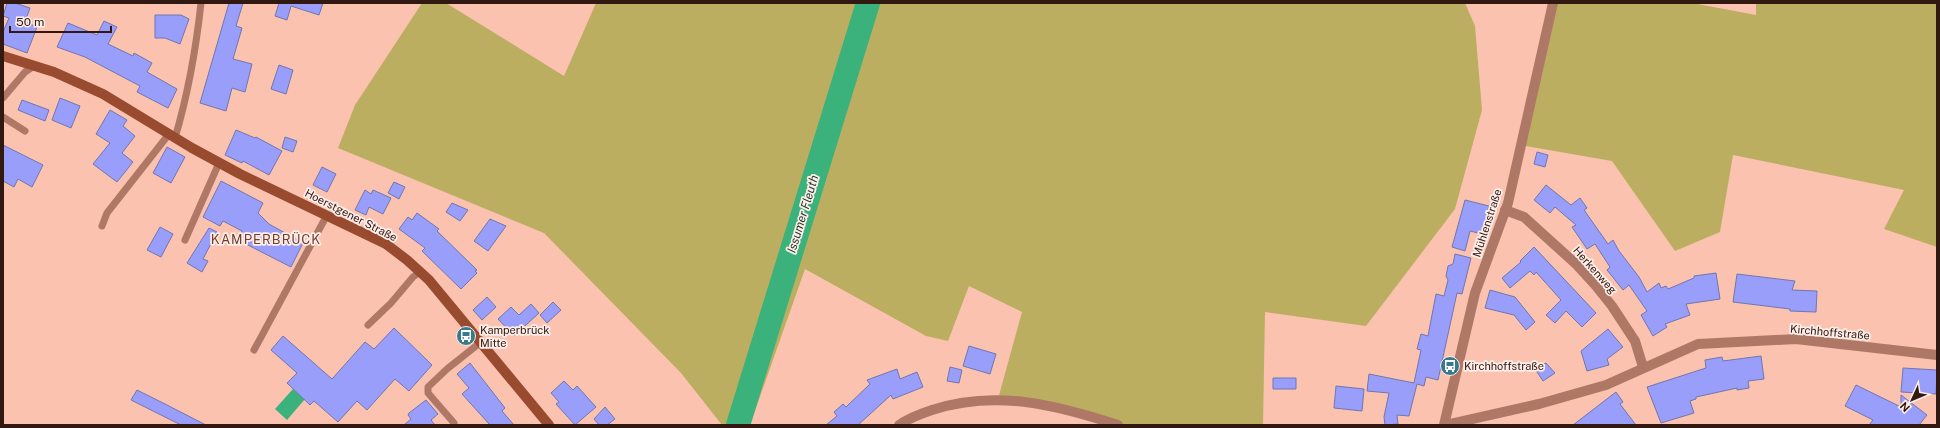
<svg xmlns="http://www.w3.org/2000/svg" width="1940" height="428" font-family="'Public Sans',sans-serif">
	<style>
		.green { fill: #bcae61 }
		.water { fill: #3bb17b }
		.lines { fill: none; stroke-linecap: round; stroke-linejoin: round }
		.river { stroke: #3bb17b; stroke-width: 24 }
		.building { fill: #989efa; stroke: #7176ae }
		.service { stroke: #af7866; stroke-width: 7 }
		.minor { stroke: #af7866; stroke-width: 10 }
		.tertiary { stroke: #af7866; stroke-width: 10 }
		.secondary { stroke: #994b2f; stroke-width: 10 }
		.labels { text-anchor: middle; stroke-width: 3.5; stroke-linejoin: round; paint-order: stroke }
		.street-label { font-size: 11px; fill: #311810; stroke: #fdeee9 }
		.poi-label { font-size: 11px; fill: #311810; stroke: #fdeee9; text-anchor: start }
		.water-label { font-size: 12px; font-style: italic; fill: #213a2d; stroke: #fdeee9 }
		.quarter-label { font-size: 13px; letter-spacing: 1px; fill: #763c28; stroke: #fdeee9 }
	</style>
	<rect width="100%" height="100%" fill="#fac2af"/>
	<!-- green -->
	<path class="green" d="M 422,3 L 446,3 L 564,76 L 596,3 L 1465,3 L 1475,26 L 1482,110 L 1455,209 L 1366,326 L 1265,312 L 1263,425 L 1118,425 L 998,399 L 1022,312 L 969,286 L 948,341 L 926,336 L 805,269 L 750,425 L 722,425 L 681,373 L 544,233 L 338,148 L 355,105 Z
		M 1553,3 L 1692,3 L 1756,15 L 1756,3 L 1937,3 L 1937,247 L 1884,229 L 1904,190 L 1733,155 L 1720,232 L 1675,251 L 1612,161 L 1520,145 Z"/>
	<!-- water -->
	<path class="water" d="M 293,389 L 305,399 L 287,420 L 275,409 Z"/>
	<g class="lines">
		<!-- river -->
		<path class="river" d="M 738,425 L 868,3"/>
	</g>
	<!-- building -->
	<path class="building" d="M 7,3 L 15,3 L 30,8 L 25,22 L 37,27 L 27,53 L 3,44 L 3,32 L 9,18 L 3,16 Z
		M 229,3 L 243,3 L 236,26 L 242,28 L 233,59 L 252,64 L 245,92 L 232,88 L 226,111 L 200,103 Z
		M 279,3 L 323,3 L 319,15 L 291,6 L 287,20 L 275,16 Z
		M 155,15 L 181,15 L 189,19 L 180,44 L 165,38 L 155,38 Z
		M 104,21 L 117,27 L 108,44 L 133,56 L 134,53 L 152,63 L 147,72 L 177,89 L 168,108 L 137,92 L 140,86 L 85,57 L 57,47 L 68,23 L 97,35 Z
		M 279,65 L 293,70 L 286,94 L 271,89 Z
		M 60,98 L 80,106 L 71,128 L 52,120 Z
		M 22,100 L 49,110 L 45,121 L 18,110 Z
		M 110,110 L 127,120 L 123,126 L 135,136 L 122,153 L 133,162 L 117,182 L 93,164 L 110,143 L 96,134 Z
		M 236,130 L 255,138 L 256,137 L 282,151 L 269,175 L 243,161 L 242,163 L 225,155 Z
		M 285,137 L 297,141 L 293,152 L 282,148 Z
		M 3,145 L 43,165 L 32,187 L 18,179 L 14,187 L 3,181 Z
		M 167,147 L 185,157 L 171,183 L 153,173 Z
		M 1537,152 L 1548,155 L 1545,167 L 1534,164 Z
		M 322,167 L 336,174 L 327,192 L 313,185 Z
		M 221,181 L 263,203 L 258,213 L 269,224 L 303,243 L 291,267 L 238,240 L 242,231 L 223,221 L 220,226 L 203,217 Z
		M 394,182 L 405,187 L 399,199 L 388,193 Z
		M 1546,185 L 1571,205 L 1580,198 L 1587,208 L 1584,210 L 1608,244 L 1613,240 L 1619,251 L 1639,277 L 1647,292 L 1659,283 L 1661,288 L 1666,286 L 1668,289 L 1694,278 L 1694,276 L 1716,273 L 1720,299 L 1686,304 L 1690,315 L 1665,324 L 1667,327 L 1653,336 L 1641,315 L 1647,311 L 1629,285 L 1623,290 L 1607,270 L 1610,267 L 1595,244 L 1587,249 L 1572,227 L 1576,225 L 1555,207 L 1550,213 L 1534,200 Z
		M 365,190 L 371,194 L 373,190 L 391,198 L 383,214 L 369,207 L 366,215 L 355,210 Z
		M 1465,200 L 1489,206 L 1482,234 L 1470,231 L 1465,251 L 1452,247 Z
		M 452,203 L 468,210 L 460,221 L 446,212 Z
		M 417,213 L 439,229 L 437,231 L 477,270 L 475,271 L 477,273 L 461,289 L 422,251 L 425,248 L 399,229 L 408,217 L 412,220 Z
		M 490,219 L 506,226 L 488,251 L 474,241 Z
		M 160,227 L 173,234 L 161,257 L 147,250 Z
		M 209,228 L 217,232 L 203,259 L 208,261 L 202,272 L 187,263 Z
		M 1534,247 L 1596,313 L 1582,327 L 1566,311 L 1555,323 L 1546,315 L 1561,300 L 1536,272 L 1534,275 L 1530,271 L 1510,288 L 1502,278 L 1521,262 L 1520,261 Z
		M 1455,254 L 1471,258 L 1462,294 L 1457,293 L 1438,380 L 1426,377 L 1424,386 L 1417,384 L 1409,416 L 1397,415 L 1398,424 L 1385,425 L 1384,417 L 1389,393 L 1367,391 L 1369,374 L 1414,383 L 1421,350 L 1417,349 L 1421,334 L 1428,336 L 1436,294 L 1444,296 L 1448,280 L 1446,276 L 1448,266 L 1453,264 Z
		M 1737,274 L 1795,281 L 1792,290 L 1817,291 L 1816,312 L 1790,311 L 1790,309 L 1733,302 Z
		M 1490,290 L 1515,297 L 1535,322 L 1526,330 L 1514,315 L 1485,308 Z
		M 487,297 L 496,307 L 482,320 L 473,310 Z
		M 553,302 L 561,310 L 547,323 L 540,315 Z
		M 531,304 L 539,313 L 514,336 L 498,319 L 511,307 L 519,315 Z
		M 394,328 L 432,365 L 409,391 L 395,379 L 367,410 L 357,401 L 338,422 L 314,401 L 310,405 L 287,383 L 297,373 L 271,350 L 283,336 L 332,379 L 365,342 L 374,349 Z
		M 1608,329 L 1623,347 L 1607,359 L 1609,365 L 1587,371 L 1581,351 Z
		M 969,346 L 996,354 L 990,374 L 963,366 Z
		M 1761,356 L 1764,379 L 1748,381 L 1749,388 L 1737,390 L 1737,388 L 1696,397 L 1696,399 L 1690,401 L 1694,413 L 1661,423 L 1647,387 L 1706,368 L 1705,360 L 1722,357 L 1723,361 Z
		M 470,363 L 505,408 L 502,411 L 514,425 L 490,425 L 462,394 L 469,388 L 457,374 Z
		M 1546,363 L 1555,373 L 1543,381 L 1535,369 Z
		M 950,367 L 962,370 L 959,383 L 947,381 Z
		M 1903,368 L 1937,370 L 1936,394 L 1901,392 Z
		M 897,369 L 900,379 L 917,372 L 923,387 L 893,399 L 891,395 L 858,425 L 826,425 L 837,416 L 834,412 L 843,404 L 846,407 L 870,384 L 867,380 Z
		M 1273,378 L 1296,378 L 1296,389 L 1273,389 Z
		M 564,381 L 573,390 L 577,386 L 596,407 L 575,425 L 556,404 L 559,402 L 551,393 Z
		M 1856,385 L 1901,407 L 1901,395 L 1927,415 L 1919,425 L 1869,425 L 1873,420 L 1845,406 Z
		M 1336,386 L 1364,389 L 1362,411 L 1334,408 Z
		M 137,390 L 165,404 L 206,425 L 181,425 L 131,400 Z
		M 1616,392 L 1623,402 L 1620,404 L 1636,425 L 1573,425 Z
		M 426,400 L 438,414 L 431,420 L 435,425 L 404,425 L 411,419 L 408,415 L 409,413 Z
		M 605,407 L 615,419 L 607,425 L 599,425 L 594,419 Z"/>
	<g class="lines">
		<!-- service -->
		<path class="service" d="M 3,98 L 25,72 L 34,66
			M 3,117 L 25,131
			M 175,138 C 188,94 196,49 201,3
			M 102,226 L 107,213 L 169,134
			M 185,240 L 219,163
			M 368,325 L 391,303 L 413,277 L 420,272
			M 254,350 L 327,215
			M 454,423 L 428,393 L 428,387 L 447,369 L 481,342"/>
		<!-- minor -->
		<path class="minor" d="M 1505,210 L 1524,217 L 1576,264 L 1596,286 L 1612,306 L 1635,341 L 1643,367
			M 899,425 C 909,418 920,414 932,410 C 995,389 1057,405 1118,425
			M 1446,425 L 1539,404 L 1606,385 L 1698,344 L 1796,339 L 1937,355"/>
		<!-- tertiary -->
		<path class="tertiary" d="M 1444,425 L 1475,293 L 1508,203 L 1553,3"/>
		<!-- secondary -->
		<path class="secondary" d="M 3,56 L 54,72 L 103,94 L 192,148 L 240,174 L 386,244 L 407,260 L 429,280 L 549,425"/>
	</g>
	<!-- icons -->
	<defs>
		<g id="bus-disc" transform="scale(1)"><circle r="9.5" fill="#38798c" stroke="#fdeee9"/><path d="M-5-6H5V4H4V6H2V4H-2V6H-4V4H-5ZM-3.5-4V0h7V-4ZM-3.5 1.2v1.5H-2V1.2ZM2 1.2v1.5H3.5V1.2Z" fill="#fff"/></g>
	</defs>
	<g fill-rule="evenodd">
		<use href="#bus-disc" x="466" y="336"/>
		<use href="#bus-disc" x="1450" y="366"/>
	</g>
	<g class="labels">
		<!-- street labels -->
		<g class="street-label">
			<text transform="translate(351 215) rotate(27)" y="4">Hoerstgener Straße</text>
			<text transform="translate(1487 223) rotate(-72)" y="4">Mühlenstraße</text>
			<text transform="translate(1595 270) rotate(48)" y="4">Herkenweg</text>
			<text transform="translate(1830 332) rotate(5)" y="4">Kirchhoffstraße</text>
		</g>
		<!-- poi labels -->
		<g class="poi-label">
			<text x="480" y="334">Kamperbrück<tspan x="480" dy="13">Mitte</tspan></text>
			<text x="1464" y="370">Kirchhoffstraße</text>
		</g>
		<!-- water labels -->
		<g class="water-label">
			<text transform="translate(803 214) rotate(-73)" y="4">Issumer Fleuth</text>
		</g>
		<!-- quarter labels -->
		<g class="quarter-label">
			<text x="266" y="244">KAMPERBRÜCK</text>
		</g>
	</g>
	<!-- border -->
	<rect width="1940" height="428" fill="none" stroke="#311810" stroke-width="8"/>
	<!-- north arrow -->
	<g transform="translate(1912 400) rotate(226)" stroke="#fdeee9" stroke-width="3" paint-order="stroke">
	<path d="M0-3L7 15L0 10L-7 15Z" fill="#311810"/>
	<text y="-6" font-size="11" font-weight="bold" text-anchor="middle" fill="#311810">N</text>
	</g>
	<!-- scale -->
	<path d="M10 26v6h101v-6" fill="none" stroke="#311810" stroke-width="2"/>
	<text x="16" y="26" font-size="12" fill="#311810" stroke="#fdeee9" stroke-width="3" paint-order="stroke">50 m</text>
</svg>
